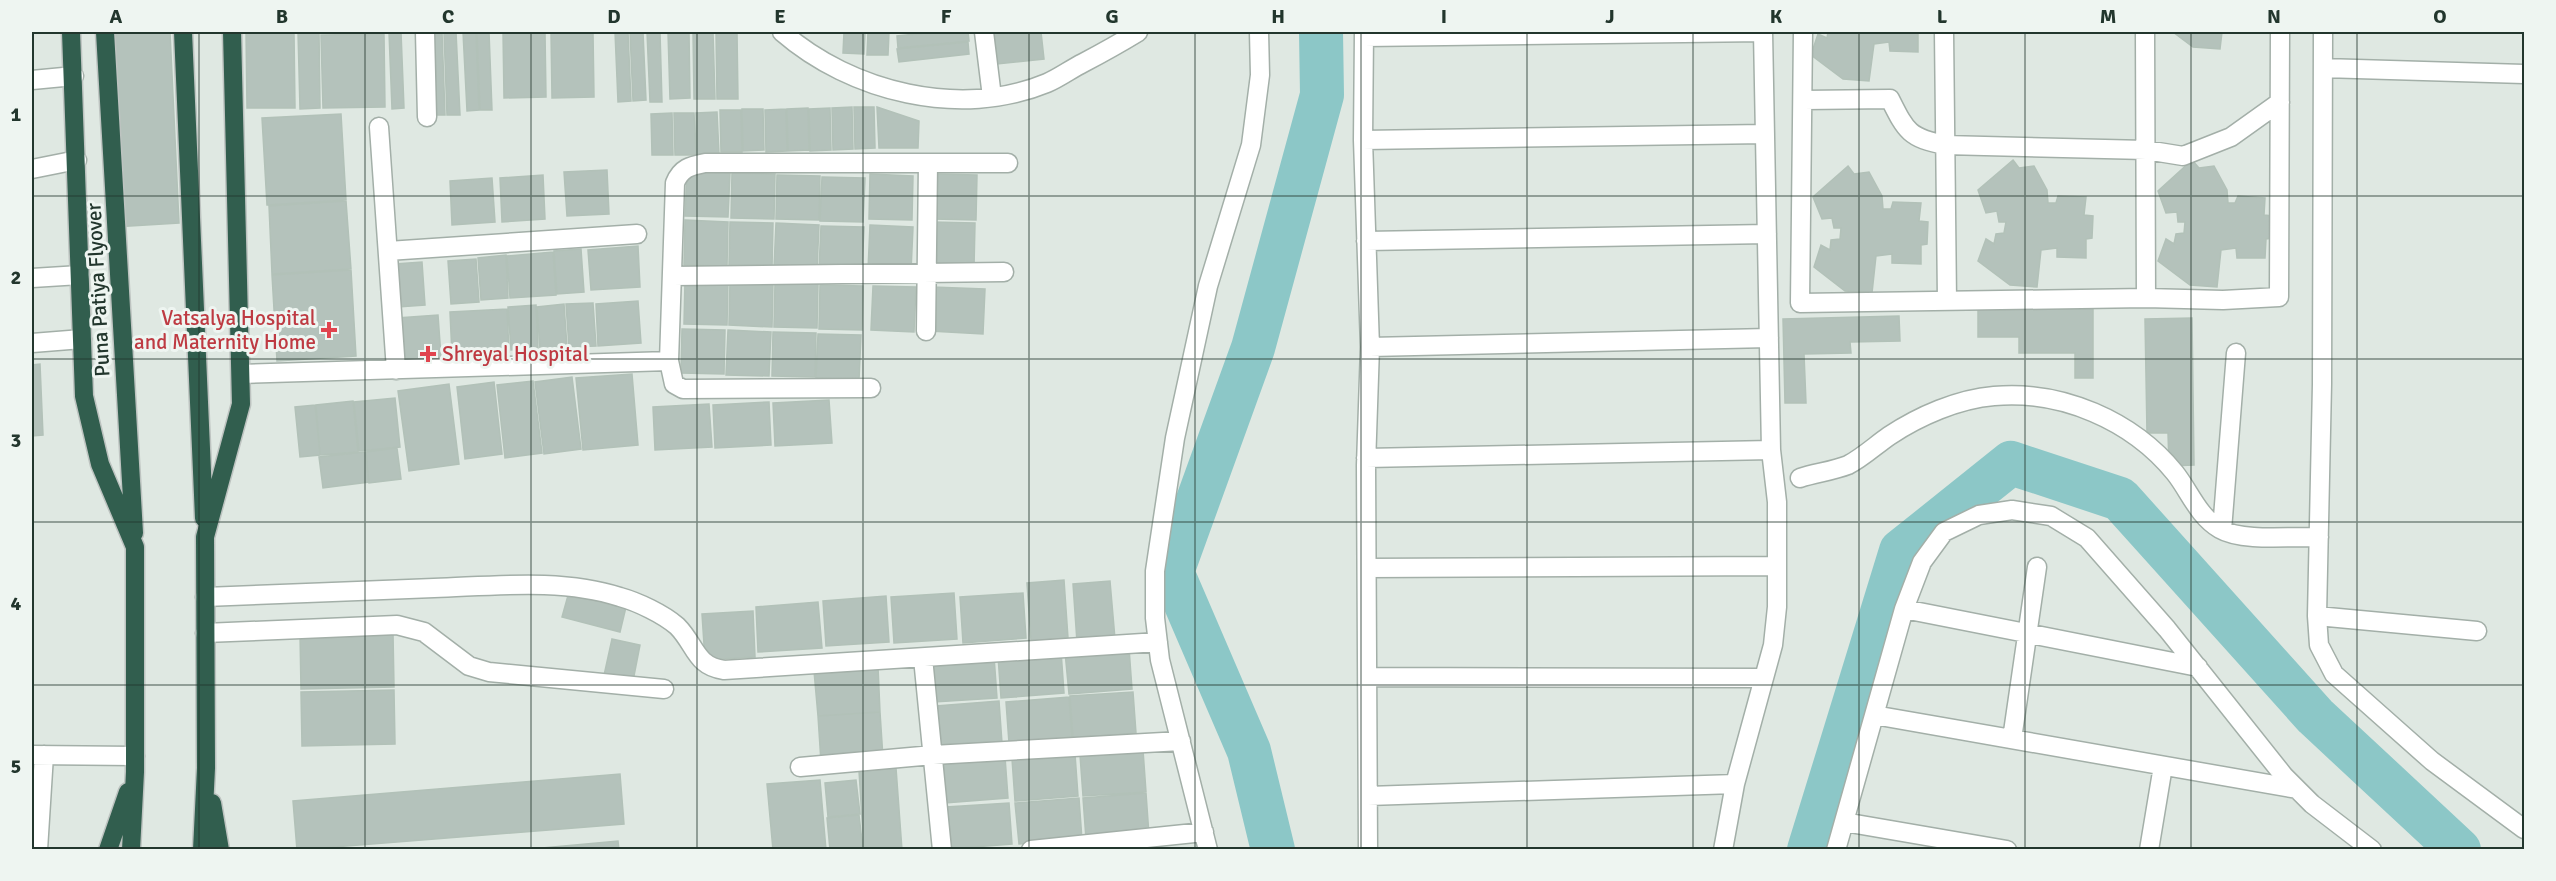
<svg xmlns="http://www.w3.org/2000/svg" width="2556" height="881" font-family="Signika,sans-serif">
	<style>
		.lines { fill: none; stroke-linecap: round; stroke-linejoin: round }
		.river { stroke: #8cc7c7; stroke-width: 44 }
		.building { fill: #b4c2bb; stroke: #b2c1b8; stroke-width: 1.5 }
		.minor-casing { stroke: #a3afa8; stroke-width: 21 }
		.highway-casing { stroke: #bdc3c0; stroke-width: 21 }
		.minor { stroke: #fff; stroke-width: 18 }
		.highway { stroke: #315e4e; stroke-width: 18 }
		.grid { fill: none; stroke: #22362d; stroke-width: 1.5; stroke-opacity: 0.55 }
		.health-dot { fill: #e0444e; stroke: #eef5f1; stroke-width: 2 }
		.labels { text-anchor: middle; stroke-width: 6; stroke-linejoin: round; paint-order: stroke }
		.street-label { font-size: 21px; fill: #22362d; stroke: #eef5f1 }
		.health-label { font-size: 21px; fill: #be3a42; stroke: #eef5f1; text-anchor: end }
		.neatline { fill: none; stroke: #22362d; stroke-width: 2 }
		.grid-label { font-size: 20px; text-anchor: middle; font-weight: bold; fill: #22362d }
	</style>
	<rect width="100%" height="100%" fill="#dfe8e2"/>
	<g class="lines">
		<!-- river -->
		<path class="river" d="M 1273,850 L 1249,751 L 1172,572 L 1253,348 L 1322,95 L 1321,32
			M 1809,850 L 1901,551 L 2011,463 L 2120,499 L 2315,716 L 2459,850"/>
	</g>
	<!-- building -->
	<path class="building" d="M 105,32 L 170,32 L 179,223 L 114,227 Z
		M 246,32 L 294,32 L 295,108 L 247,108 Z
		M 298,32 L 319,32 L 320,108 L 300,109 Z
		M 389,32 L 401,32 L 404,108 L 392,109 Z
		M 429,32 L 442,32 L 445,115 L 432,115 Z
		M 444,32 L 456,32 L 460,115 L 447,115 Z
		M 463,32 L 476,32 L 479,110 L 467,111 Z
		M 477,32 L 489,32 L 492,110 L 480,110 Z
		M 503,32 L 545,32 L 546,97 L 504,98 Z
		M 551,32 L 593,32 L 594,97 L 552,98 Z
		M 615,32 L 628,32 L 631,101 L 618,102 Z
		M 630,32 L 643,32 L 646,100 L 633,101 Z
		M 647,32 L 660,32 L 662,102 L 650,102 Z
		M 668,32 L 689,32 L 690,98 L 670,99 Z
		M 693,32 L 713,32 L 715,99 L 694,99 Z
		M 716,32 L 737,32 L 738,99 L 717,99 Z
		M 844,32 L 865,32 L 864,54 L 843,53 Z
		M 868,32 L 889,32 L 888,55 L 867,55 Z
		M 935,32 L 968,32 L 969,41 L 898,48 L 897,36 Z
		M 994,32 L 1041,32 L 1044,59 L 997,64 Z
		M 1828,32 L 1924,32 L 1918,32 L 1918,52 L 1890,51 L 1889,42 L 1874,44 L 1869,81 L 1843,79 L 1811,55 L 1818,34 L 1827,38 Z
		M 2173,32 L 2222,32 L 2220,49 L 2193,47 Z
		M 384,34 L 385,107 L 323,108 L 321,35 Z
		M 968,42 L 969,54 L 899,62 L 897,49 Z
		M 852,107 L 853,149 L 833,150 L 832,108 Z
		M 854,107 L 874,107 L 875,148 L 855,149 Z
		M 877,107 L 919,121 L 918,148 L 879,148 Z
		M 808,108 L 809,150 L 788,151 L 787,109 Z
		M 830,108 L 831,150 L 810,151 L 809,109 Z
		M 742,109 L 763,109 L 764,150 L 743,151 Z
		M 786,109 L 787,151 L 766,152 L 765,110 Z
		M 720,110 L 741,110 L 742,152 L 721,152 Z
		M 717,112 L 719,154 L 697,155 L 696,113 Z
		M 672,113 L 673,155 L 652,155 L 651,114 Z
		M 674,113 L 694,113 L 696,155 L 675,155 Z
		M 341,114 L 346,200 L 267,205 L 262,118 Z
		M 2013,160 L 2019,168 L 2034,166 L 2047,190 L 2048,203 L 2056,203 L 2058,196 L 2086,197 L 2084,215 L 2093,216 L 2092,238 L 2086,239 L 2086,258 L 2057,257 L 2057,248 L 2041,250 L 2037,287 L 2010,285 L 1978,261 L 1986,239 L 1994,244 L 1996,234 L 2004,233 L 2006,222 L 1999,222 L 1997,211 L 1986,213 L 1978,190 Z
		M 2192,160 L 2199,168 L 2214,166 L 2227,190 L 2228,203 L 2235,203 L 2238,196 L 2265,198 L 2264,215 L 2273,216 L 2272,238 L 2266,239 L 2265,258 L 2237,258 L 2236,248 L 2221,250 L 2217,287 L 2190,285 L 2158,261 L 2166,239 L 2174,244 L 2176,234 L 2184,233 L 2185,222 L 2178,222 L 2177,212 L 2166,213 L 2158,191 Z
		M 1848,166 L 1854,174 L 1869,172 L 1882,196 L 1883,209 L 1891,209 L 1893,202 L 1921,203 L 1919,221 L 1928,222 L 1927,244 L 1921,245 L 1921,264 L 1892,263 L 1892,254 L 1876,256 L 1872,293 L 1845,291 L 1814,267 L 1821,245 L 1830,250 L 1831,240 L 1840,239 L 1841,228 L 1834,228 L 1832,218 L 1822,219 L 1813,197 Z
		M 607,170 L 609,214 L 567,216 L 564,172 Z
		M 687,171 L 730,173 L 728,217 L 685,216 Z
		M 732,173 L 775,174 L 774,219 L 731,218 Z
		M 870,174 L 913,176 L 912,220 L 869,219 Z
		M 934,174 L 977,175 L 976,220 L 933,219 Z
		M 543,175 L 545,219 L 502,222 L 500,178 Z
		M 777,175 L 820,176 L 819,220 L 776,219 Z
		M 822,177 L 865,178 L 863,222 L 820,221 Z
		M 492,178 L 495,222 L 452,225 L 450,181 Z
		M 346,201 L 351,269 L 272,274 L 269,206 Z
		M 685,220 L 728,222 L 727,266 L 684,265 Z
		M 730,222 L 773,223 L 772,268 L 729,266 Z
		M 932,222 L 975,223 L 974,268 L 931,267 Z
		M 776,223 L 819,225 L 817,269 L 774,268 Z
		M 870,225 L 913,227 L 911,271 L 868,270 Z
		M 821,226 L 864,227 L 862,271 L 819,270 Z
		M 638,246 L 640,287 L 591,290 L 588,250 Z
		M 581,249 L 584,292 L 557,294 L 554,251 Z
		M 553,252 L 556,295 L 510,298 L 507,256 Z
		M 506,255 L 508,298 L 481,300 L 478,258 Z
		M 476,259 L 479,302 L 451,304 L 448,261 Z
		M 422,262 L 425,305 L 398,307 L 395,264 Z
		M 351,270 L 356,356 L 277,361 L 272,275 Z
		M 685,280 L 728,281 L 727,325 L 684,324 Z
		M 730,281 L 773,283 L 772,327 L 729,325 Z
		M 775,283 L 818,284 L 817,328 L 774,327 Z
		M 820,285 L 863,286 L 862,330 L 819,329 Z
		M 873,286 L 916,287 L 914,332 L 871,330 Z
		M 932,287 L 985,289 L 983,334 L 930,331 Z
		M 638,301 L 641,343 L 598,346 L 596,304 Z
		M 593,303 L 596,346 L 569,347 L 566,304 Z
		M 564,304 L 567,347 L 540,349 L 537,307 Z
		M 536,305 L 538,348 L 511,350 L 508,307 Z
		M 1978,306 L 2093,306 L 2093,378 L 2075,378 L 2075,353 L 2019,353 L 2019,337 L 1978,337 Z
		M 507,309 L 509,352 L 452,355 L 450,312 Z
		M 438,315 L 441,357 L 399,360 L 397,318 Z
		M 1899,316 L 1900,341 L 1850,342 L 1851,353 L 1804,354 L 1806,403 L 1785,403 L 1783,319 Z
		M 2192,318 L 2194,465 L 2169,466 L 2168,433 L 2147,433 L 2145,319 Z
		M 682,329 L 725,330 L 724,374 L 681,373 Z
		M 728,330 L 771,332 L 769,376 L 726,375 Z
		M 773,332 L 816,333 L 815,377 L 772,376 Z
		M 818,334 L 861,335 L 859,380 L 816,378 Z
		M 40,364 L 43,435 L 32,436 L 32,365 Z
		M 632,374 L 638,445 L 583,450 L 576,378 Z
		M 572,377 L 581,449 L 544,454 L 535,382 Z
		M 533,381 L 542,453 L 505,458 L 497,385 Z
		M 494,382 L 502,454 L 465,459 L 457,387 Z
		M 449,384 L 459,464 L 409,471 L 398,391 Z
		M 395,398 L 400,447 L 359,451 L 354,402 Z
		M 829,400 L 832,443 L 775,446 L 773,403 Z
		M 353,401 L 358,452 L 320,455 L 316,405 Z
		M 769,402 L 771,445 L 715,448 L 713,405 Z
		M 709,404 L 712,447 L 655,450 L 653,407 Z
		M 315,405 L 320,455 L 300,457 L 295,407 Z
		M 397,448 L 401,479 L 369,483 L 366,452 Z
		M 365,452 L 369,482 L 323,488 L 319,457 Z
		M 1064,580 L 1068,638 L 1031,641 L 1027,583 Z
		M 1110,581 L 1115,639 L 1077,642 L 1073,584 Z
		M 569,592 L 626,607 L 620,632 L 562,617 Z
		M 954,593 L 957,639 L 894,643 L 891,597 Z
		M 1023,593 L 1026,638 L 963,643 L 960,597 Z
		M 886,596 L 889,642 L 826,646 L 823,601 Z
		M 818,602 L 822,648 L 758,652 L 756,607 Z
		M 753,611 L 755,657 L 705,660 L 702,614 Z
		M 393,633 L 394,687 L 301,689 L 300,634 Z
		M 612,639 L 640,645 L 632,686 L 603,680 Z
		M 1129,648 L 1132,689 L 1069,694 L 1065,652 Z
		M 1061,651 L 1064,693 L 1001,698 L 998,656 Z
		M 994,656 L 997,698 L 934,702 L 931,661 Z
		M 878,667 L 880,712 L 818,716 L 814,671 Z
		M 394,690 L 395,744 L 302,746 L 301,692 Z
		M 1133,692 L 1136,733 L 1073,738 L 1070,696 Z
		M 1069,697 L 1072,739 L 1009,743 L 1006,702 Z
		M 999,701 L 1002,743 L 939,747 L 936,706 Z
		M 880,712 L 883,758 L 821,762 L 818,716 Z
		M 1143,750 L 1146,792 L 1083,796 L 1080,755 Z
		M 1075,754 L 1078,796 L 1015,801 L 1012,759 Z
		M 1005,757 L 1008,798 L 945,803 L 942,761 Z
		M 896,768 L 902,850 L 864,850 L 859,771 Z
		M 620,774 L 624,824 L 297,850 L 293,801 Z
		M 820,780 L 826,850 L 773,850 L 767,784 Z
		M 856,780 L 860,814 L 828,817 L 825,783 Z
		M 1146,793 L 1149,835 L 1086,839 L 1083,798 Z
		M 1079,798 L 1082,840 L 1019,844 L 1015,803 Z
		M 1009,803 L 1012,844 L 949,849 L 946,807 Z
		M 859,815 L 863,850 L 830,850 L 827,818 Z
		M 618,841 L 619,850 L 520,850 Z"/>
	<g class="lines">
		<!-- minor casing -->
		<g class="minor-casing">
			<path id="minor" d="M 425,32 L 427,117
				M 782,32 C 851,92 960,119 1047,83 C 1059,78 1071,69 1083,63 C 1102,53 1120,43 1138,32
				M 984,32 L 992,97
				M 1364,32 L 1363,140 L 1370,347 L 1366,465 L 1368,850
				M 1803,32 L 1800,303 L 2146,298 L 2223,300 L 2279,297 L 2280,32
				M 1944,32 L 1947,301
				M 2145,32 L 2146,298
				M 2323,32 L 2322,384 L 2317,616 L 2319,645 L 2334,674 L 2432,761 L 2524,829
				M 1364,37 L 1763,32
				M 2323,68 L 2524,74
				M 32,80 L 74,76
				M 1804,100 L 1890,99 C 1906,131 1909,138 1945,145 L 2146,150 L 2183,156 L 2231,137 L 2280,102
				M 379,127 L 396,370
				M 1363,140 L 1765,134
				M 32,169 L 77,160
				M 1366,241 L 1767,234
				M 388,251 L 637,234
				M 673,276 L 1004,272
				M 32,278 L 80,275
				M 926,331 L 928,163
				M 32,343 L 82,339
				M 1370,347 L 1769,338
				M 241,374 L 669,361
				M 871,388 L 683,389 L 674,384 L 669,361 L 675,183 C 681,168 690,166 705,163 L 1008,163
				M 1366,458 L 1771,450
				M 1800,478 C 1815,473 1833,471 1848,465 C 1862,458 1876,445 1889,436 C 1919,416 1958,399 1994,396 C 2061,390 2132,420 2175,473 C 2190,492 2198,516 2220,529 C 2242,542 2292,536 2319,537
				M 2222,530 L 2236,353
				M 1367,568 L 1776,566
				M 205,597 C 281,594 358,591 434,588 C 494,586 562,578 620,597 C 638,602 663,614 677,626 C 696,645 695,666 724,670 L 1158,642
				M 1904,609 L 2198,667
				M 2317,616 L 2477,631
				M 205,633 L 397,625 L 424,632 L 469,666 L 489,672 L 664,689
				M 923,658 L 942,850
				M 1368,677 L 1764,678
				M 1874,715 L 2297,789
				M 2012,739 L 2037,567
				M 32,755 L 135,756
				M 800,767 L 933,755 L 1181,741
				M 1368,796 L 1735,784
				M 1844,822 L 2007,850
				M 38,850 L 44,755
				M 1031,850 L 1204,832
				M 1208,850 L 1160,660 L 1155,618 L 1155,571 L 1175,438 L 1208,286 L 1251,145 L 1260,75 L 1259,32
				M 1723,850 L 1735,784 L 1773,645 L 1777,607 L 1777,502 L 1771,450 L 1763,32
				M 1836,850 L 1904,609 L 1922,562 L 1944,532 L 1979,515 L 2012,510 L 2051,516 L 2087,538 L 2167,629 L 2284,776 L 2312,804 L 2372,850
				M 2149,850 L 2163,766"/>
		</g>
		<!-- highway casing -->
		<g class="highway-casing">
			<path id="highway" d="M 71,32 L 84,396 L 100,464 L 135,547 L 135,772 L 131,850
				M 105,32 L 134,533
				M 183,32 L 204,518
				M 212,803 L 220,850
				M 108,850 L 128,792
				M 202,850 L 206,768 L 205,537 L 241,404 L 232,32"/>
		</g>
		<!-- minor -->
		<use href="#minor" class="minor"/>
		<!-- highway -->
		<use href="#highway" class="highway"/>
	</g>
	<!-- grid -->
	<path class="grid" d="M 199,32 L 199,850M 365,32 L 365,850M 531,32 L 531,850M 697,32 L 697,850M 863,32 L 863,850M 1029,32 L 1029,850M 1195,32 L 1195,850M 1361,32 L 1361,850M 1527,32 L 1527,850M 1693,32 L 1693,850M 1859,32 L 1859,850M 2025,32 L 2025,850M 2191,32 L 2191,850M 2357,32 L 2357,850M 32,196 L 2524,196M 32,359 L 2524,359M 32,522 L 2524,522M 32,685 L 2524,685"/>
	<!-- markers -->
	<g class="health-dot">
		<path d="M326 321h6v6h6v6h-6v6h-6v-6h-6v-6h6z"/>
		<path d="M425 345h6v6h6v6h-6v6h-6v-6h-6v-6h6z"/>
	</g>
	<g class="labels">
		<!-- street labels -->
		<g class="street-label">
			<text transform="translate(98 290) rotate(-93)" y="7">Puna Patiya Flyover</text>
		</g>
		<!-- health labels -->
		<g class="health-label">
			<text x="316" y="325">Vatsalya Hospital<tspan x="316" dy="24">and Maternity Home</tspan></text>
			<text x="442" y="361" text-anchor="start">Shreyal Hospital</text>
		</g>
	</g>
	<!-- border -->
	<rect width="2556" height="881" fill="none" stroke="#eef5f1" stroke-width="66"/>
	<rect x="33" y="33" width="2490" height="815" class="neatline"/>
	<g class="grid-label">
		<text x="116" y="23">A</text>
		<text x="282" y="23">B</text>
		<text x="448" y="23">C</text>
		<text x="614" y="23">D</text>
		<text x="780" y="23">E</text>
		<text x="946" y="23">F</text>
		<text x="1112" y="23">G</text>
		<text x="1278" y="23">H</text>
		<text x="1444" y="23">I</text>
		<text x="1610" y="23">J</text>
		<text x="1776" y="23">K</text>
		<text x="1942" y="23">L</text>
		<text x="2108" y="23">M</text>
		<text x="2274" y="23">N</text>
		<text x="2440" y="23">O</text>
		<text x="16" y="121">1</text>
		<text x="16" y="284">2</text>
		<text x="16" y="447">3</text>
		<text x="16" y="610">4</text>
		<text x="16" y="773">5</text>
	</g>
</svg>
